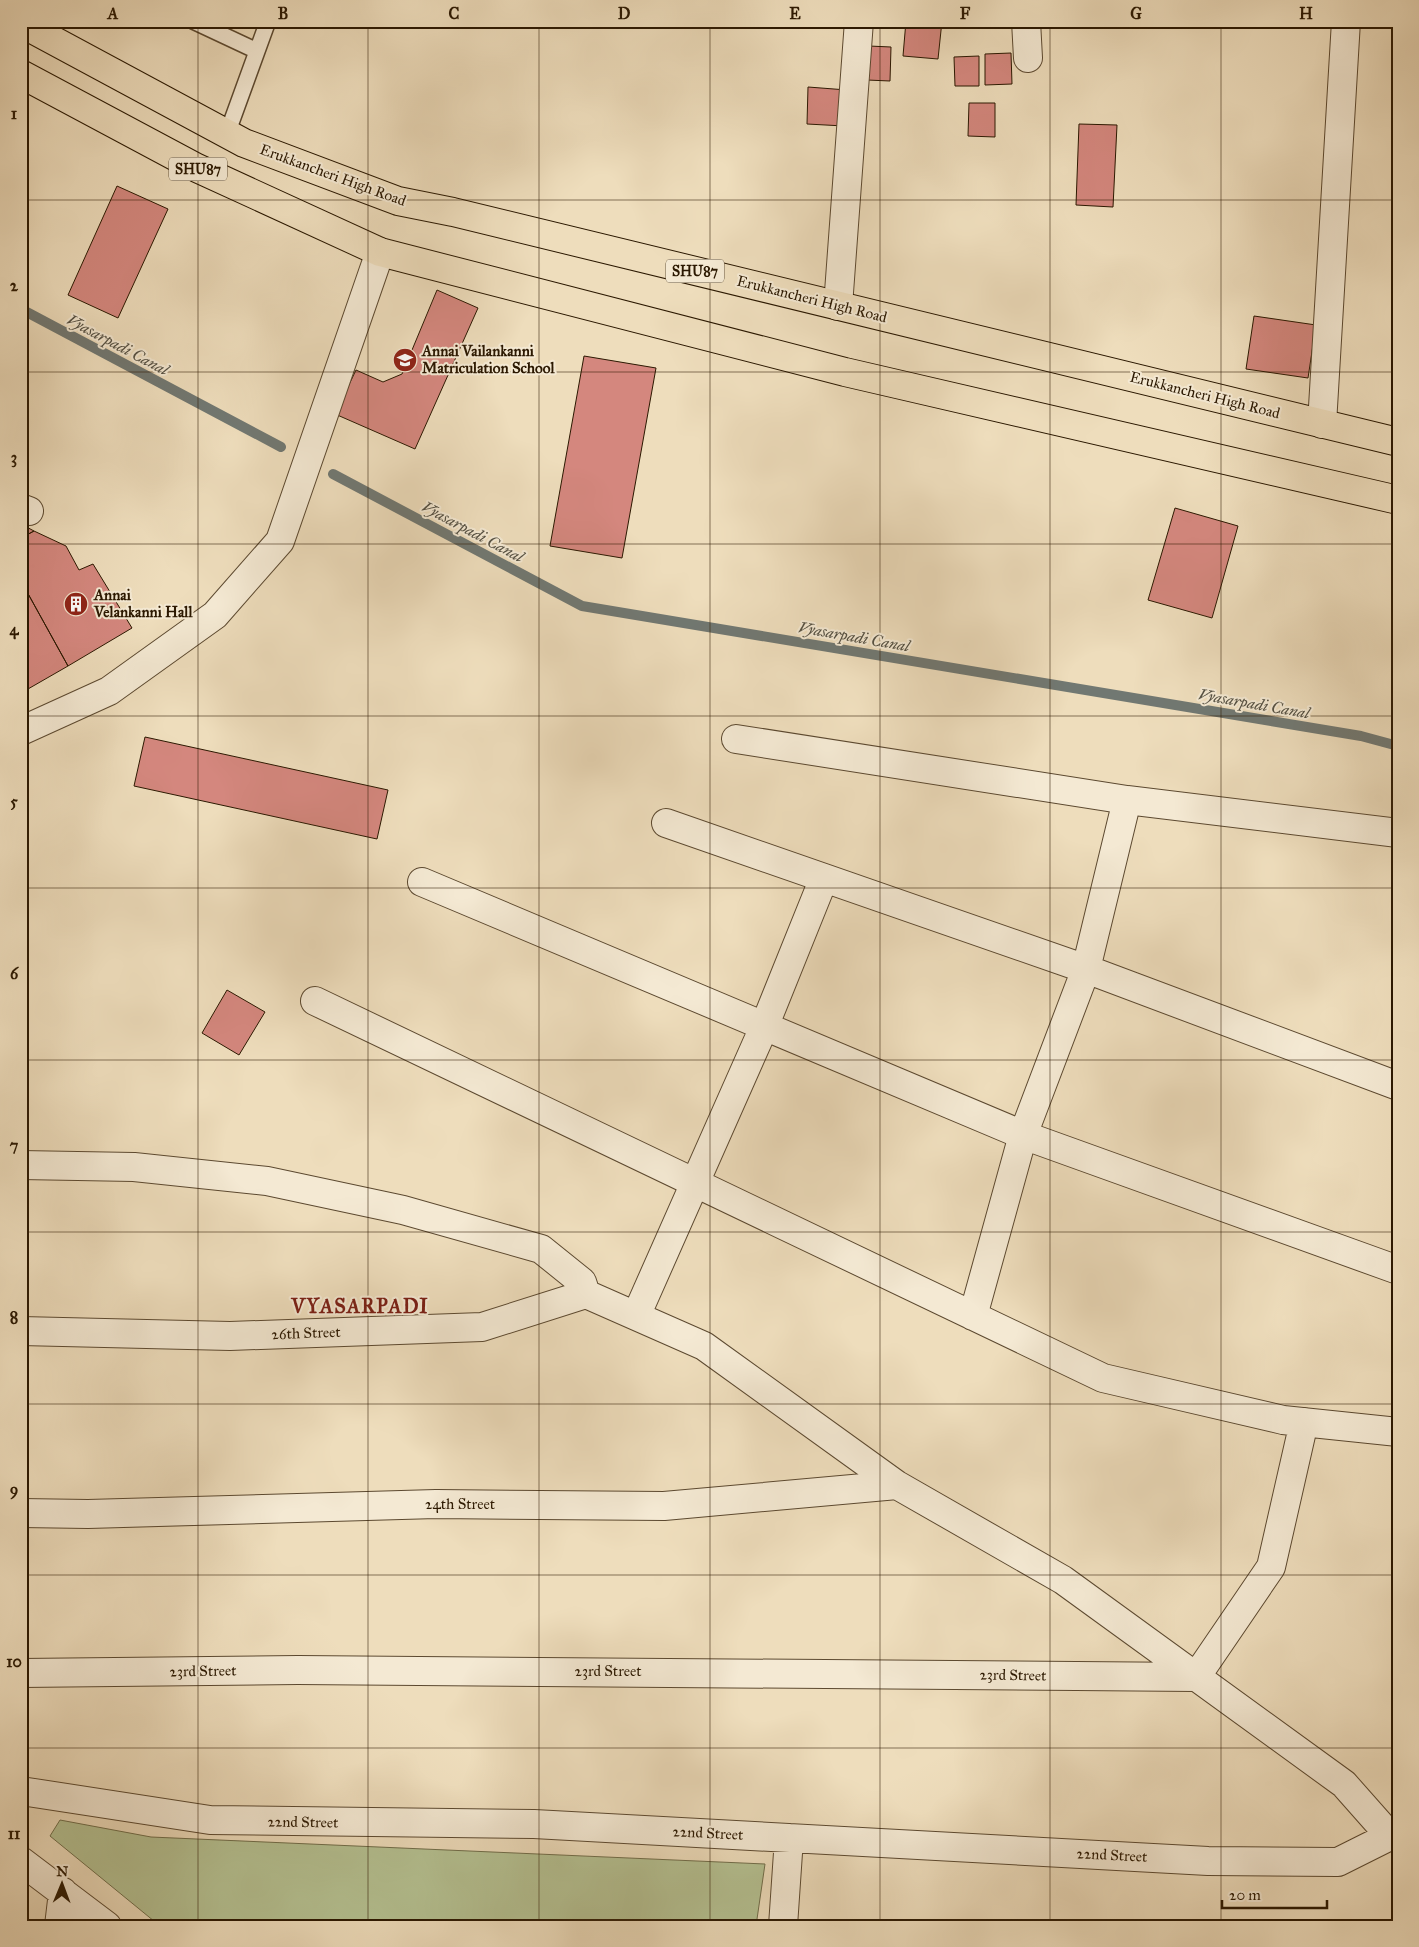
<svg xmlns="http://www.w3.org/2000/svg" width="1419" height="1947" font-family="'IM FELL Great Primer',serif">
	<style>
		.green { fill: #b5c293; stroke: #706d4a }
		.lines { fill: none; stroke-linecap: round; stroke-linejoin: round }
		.stream { stroke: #717872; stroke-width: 10 }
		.building { fill: #d4877e; stroke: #2b1801 }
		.lane-casing { stroke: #5c4930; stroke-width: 18 }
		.street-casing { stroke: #5c4930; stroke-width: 30 }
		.primary-casing { stroke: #2b1801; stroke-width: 30 }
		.lane { stroke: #f4e9d3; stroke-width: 15 }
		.street { stroke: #f4e9d3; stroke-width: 28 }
		.primary { stroke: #eeddbc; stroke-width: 28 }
		.grid { fill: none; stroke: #2b1801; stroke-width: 1; stroke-opacity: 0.55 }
		.labels { text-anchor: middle; stroke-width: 4; stroke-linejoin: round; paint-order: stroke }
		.shield { fill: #f4e9d3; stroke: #675740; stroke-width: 1 }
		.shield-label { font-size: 14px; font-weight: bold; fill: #2b1801 }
		.street-label { font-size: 15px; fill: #2b1801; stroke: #f4e9d3 }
		.poi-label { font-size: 15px; font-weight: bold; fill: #2b1801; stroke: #f4e9d3; text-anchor: start }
		.water-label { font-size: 16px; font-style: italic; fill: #545043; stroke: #f4e9d3 }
		.district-label { font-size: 20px; font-weight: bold; letter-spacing: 1px; fill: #7a1f14; stroke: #f4e9d3 }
		.neatline { fill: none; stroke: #2b1801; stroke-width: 2 }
		.grid-label { font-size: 16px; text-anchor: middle; font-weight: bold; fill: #2b1801 }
	</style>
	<rect width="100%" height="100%" fill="#eeddbc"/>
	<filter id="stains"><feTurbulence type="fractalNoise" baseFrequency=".004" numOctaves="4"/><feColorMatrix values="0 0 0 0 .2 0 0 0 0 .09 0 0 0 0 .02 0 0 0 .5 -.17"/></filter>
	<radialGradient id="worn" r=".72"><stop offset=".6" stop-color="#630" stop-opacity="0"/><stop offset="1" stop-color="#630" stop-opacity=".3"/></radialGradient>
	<!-- green -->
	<path class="green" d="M 60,1820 L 151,1837 L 765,1864 L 756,1926 L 160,1926 L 50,1836 Z"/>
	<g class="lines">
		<!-- stream -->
		<path class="stream" d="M 21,309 L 281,447
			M 333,474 L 582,606 L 1361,736 L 1398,746"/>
	</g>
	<!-- building -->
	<path class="building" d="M 793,21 L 846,21 L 846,24 Z
		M 906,21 L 942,21 L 938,59 L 903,56 Z
		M 869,46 L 891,47 L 890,81 L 867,80 Z
		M 1011,53 L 1012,84 L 985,85 L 985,54 Z
		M 979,56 L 979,86 L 955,86 L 954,57 Z
		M 808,87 L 847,90 L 844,126 L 807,124 Z
		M 969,103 L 995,103 L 995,137 L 968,136 Z
		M 1079,124 L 1117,125 L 1113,207 L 1076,205 Z
		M 117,186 L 168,209 L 118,318 L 68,295 Z
		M 437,290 L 478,308 L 415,449 L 335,414 L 356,370 L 383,382 L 402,374 Z
		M 1254,316 L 1316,325 L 1308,378 L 1246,369 Z
		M 584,356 L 656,368 L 622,558 L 550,546 Z
		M 1175,508 L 1238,526 L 1212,618 L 1148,600 Z
		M 21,524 L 34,531 L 21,538 Z
		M 34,531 L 66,546 L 79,570 L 93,564 L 132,628 L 68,666 L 21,581 L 21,538 Z
		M 21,581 L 68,666 L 21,693 Z
		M 145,737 L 388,790 L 377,839 L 134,786 Z
		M 227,990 L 265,1012 L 239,1055 L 202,1033 Z"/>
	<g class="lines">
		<!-- lane casing -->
		<g class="lane-casing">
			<path id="lane" d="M 193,21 L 257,51
				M 227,134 L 268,21"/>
		</g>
		<!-- street casing -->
		<g class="street-casing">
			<path id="street" d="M 1026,21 L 1028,58
				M 838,306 L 859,21
				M 1322,424 L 1346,21
				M 21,508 L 29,511
				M 21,731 L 109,691 L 215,615 L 280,541 L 380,252
				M 736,739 L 1127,800 L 1398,833
				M 666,823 L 1086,969 L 1398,1086
				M 422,882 L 1023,1135 L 1398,1270
				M 315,1001 L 1103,1378 L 1283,1420 L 1398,1432
				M 21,1165 L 134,1167 L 267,1181 L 403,1210 L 541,1249 L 582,1282 L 586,1294 L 704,1346 L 897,1485 L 1063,1580 L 1344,1784 L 1390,1836 L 1398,1838
				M 636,1316 L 764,1027 L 824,878
				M 973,1316 L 1023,1135 L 1086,969 L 1127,800
				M 21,1331 L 230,1336 L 482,1327 L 586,1294
				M 21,1513 L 88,1514 L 436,1504 L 664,1506 L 897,1485
				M 21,1673 L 298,1670 L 1196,1677 L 1271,1567 L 1304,1422
				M 21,1791 L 210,1820 L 534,1824 L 1208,1861 L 1338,1862 L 1390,1836
				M 21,1861 L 107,1926
				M 59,1926 L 63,1892
				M 783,1926 L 789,1838"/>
		</g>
		<!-- primary casing -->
		<g class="primary-casing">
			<path id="primary" d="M 21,23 L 244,143 L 398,201 L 453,212 L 1398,442
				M 21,74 L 197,168 L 380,252 L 845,372 L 1398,500"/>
		</g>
		<!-- lane -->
		<use href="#lane" class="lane"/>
		<!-- street -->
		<use href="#street" class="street"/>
		<!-- primary -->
		<use href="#primary" class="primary"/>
	</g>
	<!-- grid -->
	<path class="grid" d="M 198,21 L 198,1926M 368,21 L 368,1926M 539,21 L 539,1926M 710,21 L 710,1926M 880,21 L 880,1926M 1050,21 L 1050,1926M 1221,21 L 1221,1926M 21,200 L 1398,200M 21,372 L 1398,372M 21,544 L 1398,544M 21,716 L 1398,716M 21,888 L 1398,888M 21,1060 L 1398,1060M 21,1232 L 1398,1232M 21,1404 L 1398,1404M 21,1575 L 1398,1575M 21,1748 L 1398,1748"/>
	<!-- icons -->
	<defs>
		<g id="school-disc" transform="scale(1.25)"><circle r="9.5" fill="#8f2418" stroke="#f4e9d3"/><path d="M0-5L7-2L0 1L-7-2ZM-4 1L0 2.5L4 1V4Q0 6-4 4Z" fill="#fff"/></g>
		<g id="building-disc" transform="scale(1.25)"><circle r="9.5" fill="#8f2418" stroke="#f4e9d3"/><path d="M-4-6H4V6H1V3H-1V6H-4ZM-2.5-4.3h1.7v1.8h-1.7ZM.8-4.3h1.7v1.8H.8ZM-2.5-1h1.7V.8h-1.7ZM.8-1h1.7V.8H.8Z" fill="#fff"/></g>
	</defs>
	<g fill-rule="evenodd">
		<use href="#school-disc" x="405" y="360"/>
		<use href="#building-disc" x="76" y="604"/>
	</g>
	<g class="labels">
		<!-- shield labels -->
		<g class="shield">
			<rect x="169" y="157.5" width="58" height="23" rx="4"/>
			<rect x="666" y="259.5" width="58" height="23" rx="4"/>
		</g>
		<g class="shield-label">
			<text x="198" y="174">SHU87</text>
			<text x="695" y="276">SHU87</text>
		</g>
		<!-- street labels -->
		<g class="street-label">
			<text transform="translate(333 175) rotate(20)" y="5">Erukkancheri High Road</text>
			<text transform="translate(812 299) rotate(14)" y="5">Erukkancheri High Road</text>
			<text transform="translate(1205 395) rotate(14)" y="5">Erukkancheri High Road</text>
			<text transform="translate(306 1333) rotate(-2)" y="5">26th Street</text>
			<text x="460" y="1509">24th Street</text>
			<text transform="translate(203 1671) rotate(-1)" y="5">23rd Street</text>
			<text x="608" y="1676">23rd Street</text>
			<text transform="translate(1013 1675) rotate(1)" y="5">23rd Street</text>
			<text transform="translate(303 1822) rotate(1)" y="5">22nd Street</text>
			<text transform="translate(708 1833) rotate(3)" y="5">22nd Street</text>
			<text transform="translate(1112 1855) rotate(3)" y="5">22nd Street</text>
		</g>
		<!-- poi labels -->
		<g class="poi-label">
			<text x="422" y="356">Annai Vailankanni<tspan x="422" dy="17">Matriculation School</tspan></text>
			<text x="94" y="600">Annai<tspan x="94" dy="17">Velankanni Hall</tspan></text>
		</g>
		<!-- water labels -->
		<g class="water-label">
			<text transform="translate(118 344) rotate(28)" y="6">Vyasarpadi Canal</text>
			<text transform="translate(473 531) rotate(28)" y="6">Vyasarpadi Canal</text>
			<text transform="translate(854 636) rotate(10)" y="6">Vyasarpadi Canal</text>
			<text transform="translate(1254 703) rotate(10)" y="6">Vyasarpadi Canal</text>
		</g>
		<!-- district labels -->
		<g class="district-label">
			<text x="360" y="1313">VYASARPADI</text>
		</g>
	</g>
	<!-- margin -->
	<rect width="1419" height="1947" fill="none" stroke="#eeddbc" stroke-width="55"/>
	<!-- north arrow -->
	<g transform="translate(62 1884) rotate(1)" stroke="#f4e9d3" stroke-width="4" paint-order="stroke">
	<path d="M0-4L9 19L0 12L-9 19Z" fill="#2b1801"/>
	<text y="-8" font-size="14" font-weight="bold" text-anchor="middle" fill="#2b1801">N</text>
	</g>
	<!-- scale -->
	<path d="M1222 1900v8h105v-8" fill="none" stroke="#2b1801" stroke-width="2.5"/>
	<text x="1229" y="1900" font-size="15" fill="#2b1801" stroke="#f4e9d3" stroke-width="4" paint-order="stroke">20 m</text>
	<rect x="28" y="28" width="1364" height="1892" class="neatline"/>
	<g class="grid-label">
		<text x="113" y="19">A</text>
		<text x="283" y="19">B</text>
		<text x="454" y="19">C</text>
		<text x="624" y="19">D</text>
		<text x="795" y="19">E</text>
		<text x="965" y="19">F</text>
		<text x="1136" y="19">G</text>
		<text x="1306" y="19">H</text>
		<text x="14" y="119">1</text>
		<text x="14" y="291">2</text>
		<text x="14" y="463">3</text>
		<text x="14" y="635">4</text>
		<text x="14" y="807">5</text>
		<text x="14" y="979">6</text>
		<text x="14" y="1151">7</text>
		<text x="14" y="1323">8</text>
		<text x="14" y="1495">9</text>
		<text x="14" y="1667">10</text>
		<text x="14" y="1839">11</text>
	</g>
	<rect width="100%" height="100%" filter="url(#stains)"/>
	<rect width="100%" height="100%" fill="url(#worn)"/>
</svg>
